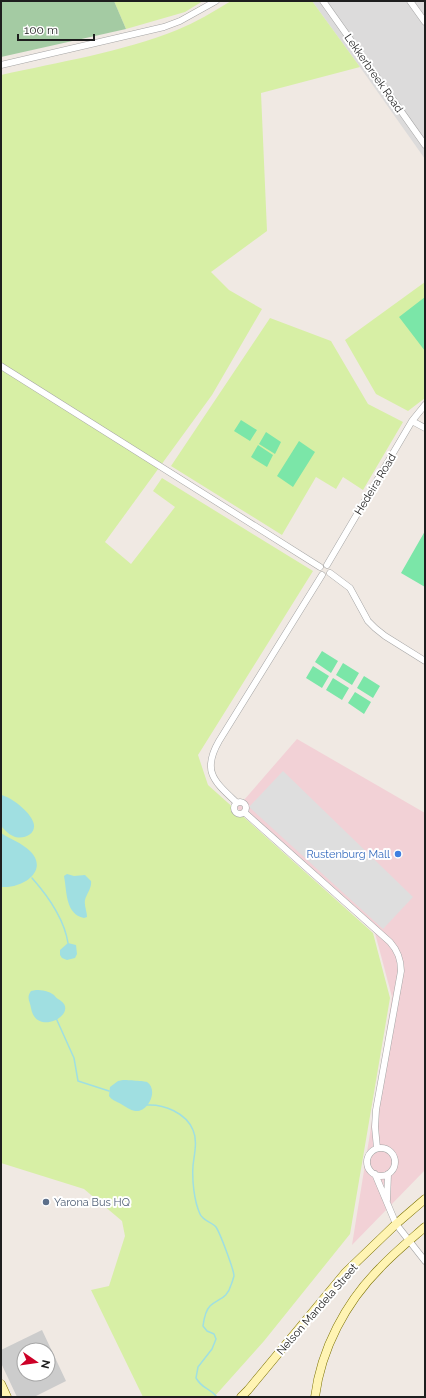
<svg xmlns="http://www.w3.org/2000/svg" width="426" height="1398" font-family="Raleway,sans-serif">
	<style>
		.residential { fill: #dcdbdb }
		.commercial { fill: #f2d1d6 }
		.religious { fill: #ccc; fill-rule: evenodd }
		.grass { fill: #d7efa5 }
		.cemetery { fill: #a4cba3 }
		.pitch { fill: #7be6a8 }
		.parking { fill: #dedede }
		.water { fill: #a0dfe1 }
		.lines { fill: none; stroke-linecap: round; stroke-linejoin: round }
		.stream { stroke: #a0dfe1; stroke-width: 1.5 }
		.street-casing { stroke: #a5a5a5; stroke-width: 7 }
		.secondary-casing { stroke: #7b7100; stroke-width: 9 }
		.street { stroke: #fff; stroke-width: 6 }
		.secondary { stroke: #fff4b3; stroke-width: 8 }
		.shop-dot { fill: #3f7fe0; stroke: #fff; stroke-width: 1.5 }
		.service-dot { fill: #5c6f8a; stroke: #fff; stroke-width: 1.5 }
		.labels { text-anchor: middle; stroke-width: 4; stroke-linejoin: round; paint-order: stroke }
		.street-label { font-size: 11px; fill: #1e1e1e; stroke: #fff }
		.shop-label { font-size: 11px; fill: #366cbe; stroke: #fff; text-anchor: end }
		.service-label { font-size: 11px; fill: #4e5e75; stroke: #fff; text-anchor: start }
	</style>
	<rect width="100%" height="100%" fill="#f0e9e3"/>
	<!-- residential -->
	<path class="residential" d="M 312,1 L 425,1 L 425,159 L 360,67 Z"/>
	<!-- commercial -->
	<path class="commercial" d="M 297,739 L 425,813 L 425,1170 L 352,1245 L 392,997 L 375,933 L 237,808 Z"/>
	<!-- religious -->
	<path class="religious" d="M 42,1330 L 66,1381 L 34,1397 L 17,1397 L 1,1363 L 1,1350 ZM 24,1350 L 48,1350 L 48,1374 L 24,1374 Z"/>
	<!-- grass -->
	<path class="grass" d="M 114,1 L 203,1 L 185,12 L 126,29 Z
		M 231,1 L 312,1 L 360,67 L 261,93 L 267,231 L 211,272 L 229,290 L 262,309 L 212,395 L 105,542 L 131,564 L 175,507 L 153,491 L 162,478 L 313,571 L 198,755 L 208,785 L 373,933 L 390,998 L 350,1234 L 264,1341 L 214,1397 L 143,1397 L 91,1290 L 109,1286 L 125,1236 L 122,1221 L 84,1189 L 1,1163 L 1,75 C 59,62 122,52 177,30 C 196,22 213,12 231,1 Z
		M 425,282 L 425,398 L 408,411 L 376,394 L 345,340 Z
		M 270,318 L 331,341 L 368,404 L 403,422 L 363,490 L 343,477 L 336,489 L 316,477 L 282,535 L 171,466 Z"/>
	<!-- cemetery -->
	<path class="cemetery" d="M 1,1 L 114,1 L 126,29 L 1,57 Z"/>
	<!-- pitch -->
	<path class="pitch" d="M 425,297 L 425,351 L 399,317 Z
		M 241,420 L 257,430 L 250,441 L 234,431 Z
		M 266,432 L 281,442 L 275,454 L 259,444 Z
		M 299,441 L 315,452 L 293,487 L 277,476 Z
		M 258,445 L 273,455 L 267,467 L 251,457 Z
		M 425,531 L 425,587 L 401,573 Z
		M 322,651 L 338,661 L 331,673 L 315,662 Z
		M 343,663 L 359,673 L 352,685 L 336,675 Z
		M 313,666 L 329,676 L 322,688 L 306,678 Z
		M 364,676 L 380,686 L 373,698 L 357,688 Z
		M 333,678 L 349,688 L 342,700 L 326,690 Z
		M 355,692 L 371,702 L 364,714 L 348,703 Z"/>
	<!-- parking -->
	<path class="parking" d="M 283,771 L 413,897 L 383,929 L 249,807 Z"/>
	<!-- water -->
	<path class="water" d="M 1,795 C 12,797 33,814 34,825 C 35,836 21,840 13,836 C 8,834 5,830 1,826 Z
		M 1,833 C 10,839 22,843 30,851 C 46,867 31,882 14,886 C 10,887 5,887 1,887 Z
		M 67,874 L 74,876 L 85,875 L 91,881 C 92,888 87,893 85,900 C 84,906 87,911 87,917 L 84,918 C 65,914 67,891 64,876 Z
		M 68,943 L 76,945 L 77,954 L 75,958 L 67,960 L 62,958 L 60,955 L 60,950 Z
		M 36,990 C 42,990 49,991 54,995 C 55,996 56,998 58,999 C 83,1012 36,1039 31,1008 C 30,1001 26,998 31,991 Z
		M 123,1080 C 127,1080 145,1081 147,1082 C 159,1090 148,1113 135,1111 C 130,1110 126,1107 121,1104 C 116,1101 113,1101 109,1096 L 110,1087 L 118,1081 Z"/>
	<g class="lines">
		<!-- stream -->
		<path class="stream" d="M 32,878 C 48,896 64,918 68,943
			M 56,1018 L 74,1058 L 78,1081 L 109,1091
			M 147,1105 C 164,1104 186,1113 193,1130 C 198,1141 194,1155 193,1166 C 192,1180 194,1201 200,1214 C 203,1221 212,1222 216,1227 C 220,1233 234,1270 234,1276 C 233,1279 232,1283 231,1285 C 227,1299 219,1298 210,1306 C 205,1311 204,1319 203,1326 L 207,1331 L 214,1334 L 216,1339 L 212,1349 L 198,1367 L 196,1378 C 203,1390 208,1386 217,1397"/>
		<!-- street casing -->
		<g class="street-casing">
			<path id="street" d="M 323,1 L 425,145
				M 410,1 L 425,22
				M 1,65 L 164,27 L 180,21 L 216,1
				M 1,366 L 320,567
				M 412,421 L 425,428
				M 327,565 L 412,421 L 425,405
				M 330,573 L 350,588 L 368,621 L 375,628 L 385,636 L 425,661
				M234 808a6 6 0 1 1 12 0a6 6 0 1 1-12 0Z
				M 237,803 C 215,782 201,772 219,741 L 322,575
				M 244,812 L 390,942 C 398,951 401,959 401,971 L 376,1110 L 375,1127 L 377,1148
				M367 1162a14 14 0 1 1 28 0a14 14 0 1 1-28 0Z
				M 375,1174 L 396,1224 L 425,1261
				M 387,1200 L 388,1174"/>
		</g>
		<!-- secondary casing -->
		<g class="secondary-casing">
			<path id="secondary" d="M 1,1384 L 7,1397
				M 241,1397 L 248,1390 L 345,1273 L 396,1224 L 425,1199
				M 315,1397 C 321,1349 346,1302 380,1268 C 394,1253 410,1240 425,1227"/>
		</g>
		<!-- street -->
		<use href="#street" class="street"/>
		<!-- secondary -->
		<use href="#secondary" class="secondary"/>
	</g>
	<!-- markers -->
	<circle class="shop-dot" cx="398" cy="854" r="4"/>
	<circle class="service-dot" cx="46" cy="1202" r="4"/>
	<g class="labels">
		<!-- street labels -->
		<g class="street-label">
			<text transform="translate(374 73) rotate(55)" y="4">Lekkerbreek Road</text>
			<text transform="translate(375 484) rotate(-59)" y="4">Hedeira Road</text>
			<text transform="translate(317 1309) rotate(-49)" y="4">Nelson Mandela Street</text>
		</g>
		<!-- shop labels -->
		<g class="shop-label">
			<text x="390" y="858">Rustenburg Mall</text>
		</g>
		<!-- service labels -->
		<g class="service-label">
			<text x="54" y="1206">Yarona Bus HQ</text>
		</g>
	</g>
	<!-- border -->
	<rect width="426" height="1398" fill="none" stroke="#1e1e1e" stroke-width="4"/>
	<!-- north arrow -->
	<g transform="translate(36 1362) rotate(103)"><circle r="19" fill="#ffffff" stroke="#a5a5a5"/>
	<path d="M0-3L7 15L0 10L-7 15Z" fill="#cd0027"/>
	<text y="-6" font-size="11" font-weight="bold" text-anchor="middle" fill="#1e1e1e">N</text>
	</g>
	<!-- scale -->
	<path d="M18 34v6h76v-6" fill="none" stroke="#1e1e1e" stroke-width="2"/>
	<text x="24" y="34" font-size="12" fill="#1e1e1e" stroke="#ffffff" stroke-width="3" paint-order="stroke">100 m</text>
</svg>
